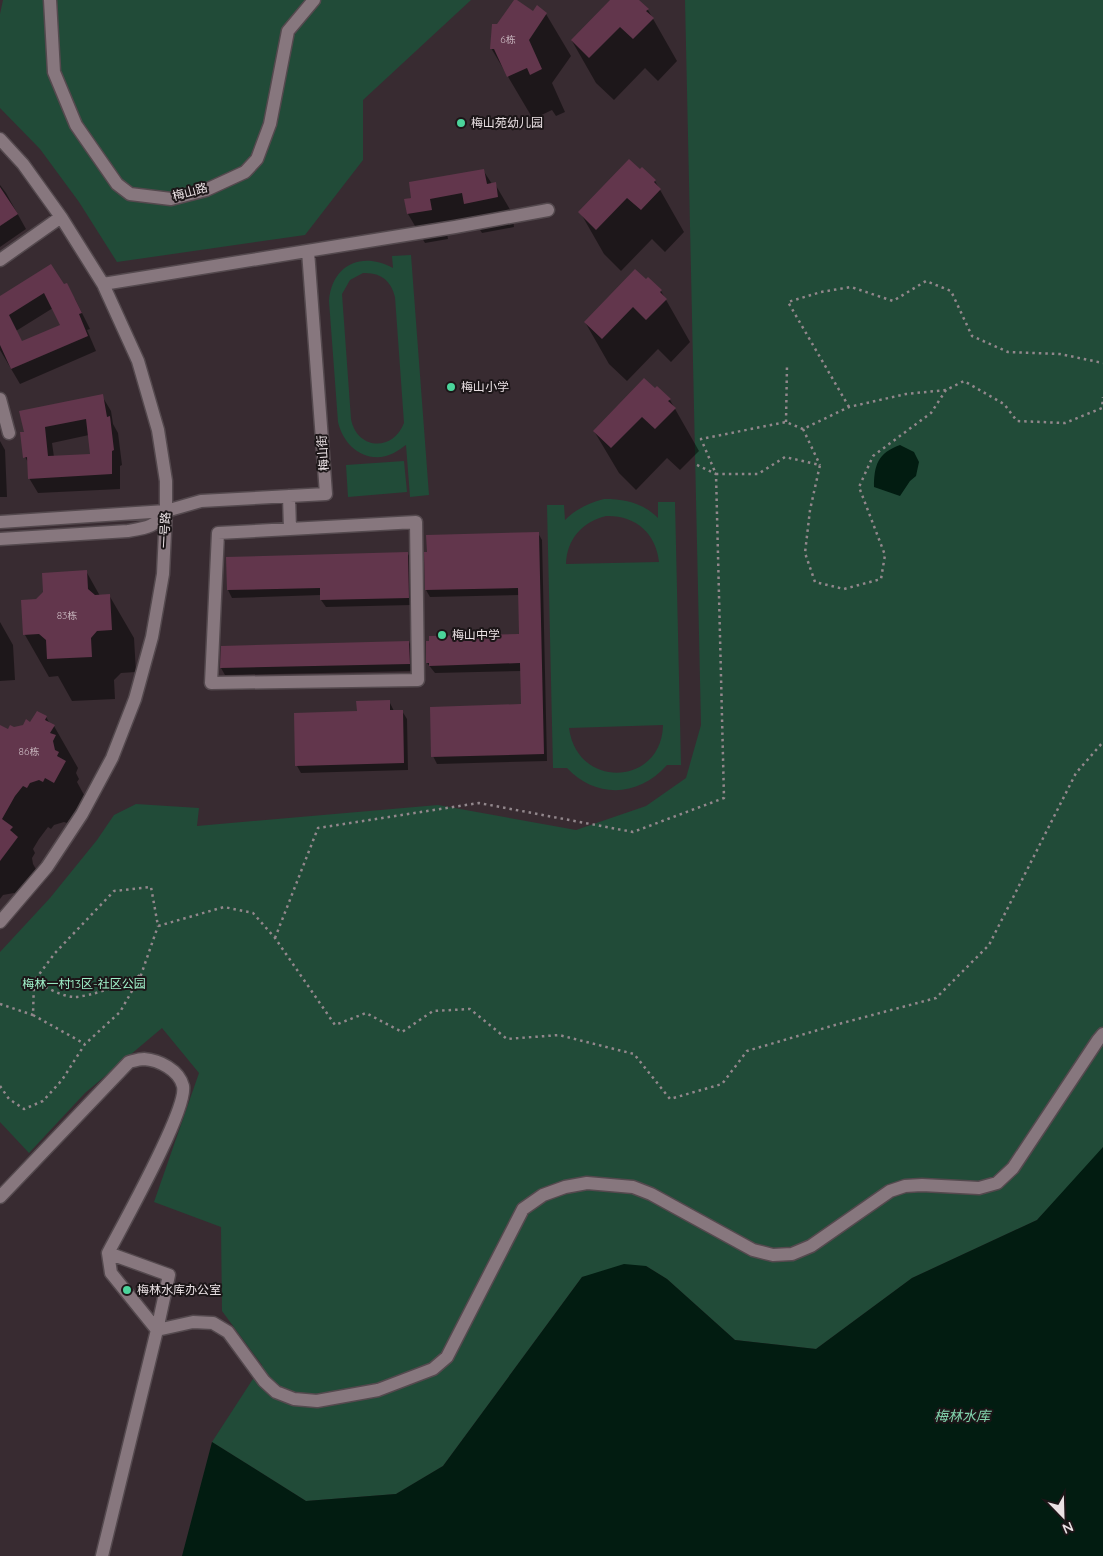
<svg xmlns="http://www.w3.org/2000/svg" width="1103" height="1556" font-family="Quicksand,'Noto Sans SC',sans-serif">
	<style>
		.green { fill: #214b38; fill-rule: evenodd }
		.water { fill: #021c11 }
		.shadow { fill: #0007; fill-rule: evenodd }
		.building { fill: #62364c; fill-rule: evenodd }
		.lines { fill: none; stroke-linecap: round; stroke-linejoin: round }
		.minor-casing { stroke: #54494e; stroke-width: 15 }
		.path { stroke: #92878c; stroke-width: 2.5; stroke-dasharray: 2.5 4; stroke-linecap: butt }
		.minor { stroke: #87777e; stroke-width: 12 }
		.poi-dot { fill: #4bd49b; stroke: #1c1618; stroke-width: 2 }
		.labels { text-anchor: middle; stroke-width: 4; stroke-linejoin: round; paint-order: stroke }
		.number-label { font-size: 10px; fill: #c8b6be }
		.poi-label { font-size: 12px; fill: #eae1e4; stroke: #1c1618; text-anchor: start }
		.street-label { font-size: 12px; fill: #eae1e4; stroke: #1c1618 }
		.park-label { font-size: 12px; fill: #a0f2ca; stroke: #1c1618 }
		.water-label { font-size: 14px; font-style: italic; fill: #82d4ad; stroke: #1c1618 }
	</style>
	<rect width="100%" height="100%" fill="#382b31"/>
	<!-- green -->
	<path class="green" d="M 3,0 L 471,0 L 363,100 L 363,160 L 305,235 L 117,262 L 79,202 L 40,149 L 0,108 L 0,14 Z
		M 685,0 L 1103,0 L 1103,1149 L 1037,1220 L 912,1278 L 816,1349 L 735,1340 L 667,1279 L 646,1266 L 582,1277 L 443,1466 L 396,1494 L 306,1501 L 212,1442 L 262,1365 L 222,1311 L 221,1227 L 154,1202 L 199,1073 L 162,1028 L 85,1093 L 29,1153 L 0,1122 L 0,952 L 50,898 L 97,840 L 114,815 L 136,804 L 199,808 L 197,826 L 438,805 L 576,830 L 646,806 L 686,778 L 701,725 Z
		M 411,255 L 429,495 L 410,497 L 406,445 C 400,449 394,454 386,456 C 362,462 343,444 338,422 L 329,301 C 332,265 361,251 393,268 L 392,256 ZM 363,273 C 380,272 391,280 395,297 L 404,423 C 393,452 357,450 351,419 L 342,294 L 350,280 Z
		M 404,461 L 407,492 L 348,497 L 346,465 Z
		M 604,499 C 625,499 643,503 658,518 L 658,502 L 675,502 L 681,765 L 667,765 C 639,797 596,799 567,768 L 553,768 L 547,505 L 564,505 L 565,520 C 576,509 589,503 604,499 ZM 606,516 C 635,515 656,533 659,562 L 566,564 C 567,539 582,522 606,516 ZM 663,725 C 662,786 577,790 569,728 Z"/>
	<!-- water -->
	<path class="water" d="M 900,445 L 914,452 L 919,462 L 916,476 L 910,481 L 900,496 L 874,487 C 874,465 878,453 900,445 Z
		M 1103,1147 L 1103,1556 L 182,1556 L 212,1442 L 306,1501 L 396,1494 L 443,1466 L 582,1277 L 624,1264 L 646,1266 L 667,1279 L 735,1340 L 816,1349 L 912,1278 L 1037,1220 Z"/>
	<!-- shadow -->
	<path class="shadow" d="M 611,0 L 637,0 L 648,10 L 677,61 L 658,81 L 645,68 L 614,100 L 596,83 L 572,41 Z
		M 533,13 L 546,14 L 571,56 L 552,83 L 565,112 L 556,116 L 552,110 L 533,119 L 491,48 Z
		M 642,169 L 655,181 L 684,232 L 665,252 L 652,239 L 621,271 L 604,254 L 580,212 Z
		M 483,170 L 492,184 L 495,184 L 512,213 L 514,227 L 482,233 L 476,223 L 446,228 L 448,239 L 425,243 L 408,214 L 406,200 Z
		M 0,185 L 6,193 L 26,229 L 0,247 Z
		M 63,286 L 75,299 L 90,329 L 87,330 L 96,351 L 20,384 L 0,350 L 0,297 ZM 53,308 L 62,325 L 22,342 L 16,331 Z
		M 661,291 L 690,342 L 671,362 L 658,349 L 627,381 L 609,364 L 585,322 Z
		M 655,390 L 670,400 L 699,451 L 680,470 L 667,458 L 636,490 L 619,473 L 594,431 Z
		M 102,396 L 111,411 L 113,424 L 118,433 L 122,465 L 120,466 L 120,489 L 38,493 L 29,478 L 29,464 L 25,457 L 22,433 ZM 89,435 L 92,455 L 54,457 L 52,443 Z
		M 0,441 L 5,450 L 7,497 L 0,497 Z
		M 538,533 L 542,540 L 547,761 L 437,764 L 433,756 L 522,706 L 521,671 L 435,673 L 427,663 L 521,635 L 520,595 L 430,597 L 426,590 Z
		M 408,554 L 412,561 L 412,605 L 326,607 L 321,600 L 321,595 L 232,598 L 228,590 L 227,558 Z
		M 86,571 L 100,596 L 109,595 L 134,638 L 136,672 L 121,673 L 114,680 L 115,699 L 72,701 L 58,676 L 49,677 L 25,635 L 23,601 L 37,600 Z
		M 0,622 L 13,645 L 15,680 L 0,681 Z
		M 409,642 L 413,650 L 413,671 L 225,675 L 221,668 L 222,647 Z
		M 389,701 L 394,711 L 402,711 L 407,719 L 408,770 L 301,773 L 297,766 L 358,712 Z
		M 46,717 L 50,724 L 54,726 L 78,768 L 76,773 L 79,779 L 77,782 L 89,804 L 78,824 L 69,820 L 67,823 L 64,822 L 54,825 L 51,829 L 48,827 L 39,839 L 33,849 L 35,853 L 32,858 L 33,864 L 42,880 L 17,896 L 14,893 L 3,895 L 0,899 L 0,726 L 8,731 Z"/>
	<!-- building -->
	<path class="building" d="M 514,0 L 517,0 L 533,11 L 537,5 L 547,13 L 529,40 L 542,69 L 530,75 L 527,68 L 507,77 L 494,49 L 490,49 L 492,24 L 497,24 Z
		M 610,0 L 639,0 L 649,9 L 646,11 L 654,18 L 633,39 L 620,27 L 589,58 L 571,40 Z
		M 629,159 L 640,169 L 642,167 L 656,180 L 654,182 L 661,189 L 641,210 L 627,198 L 596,230 L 578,212 Z
		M 484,169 L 487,184 L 496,182 L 498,197 L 464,204 L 462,193 L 430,199 L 432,210 L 407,214 L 404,199 L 411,198 L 409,182 Z
		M 0,187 L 18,214 L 0,226 Z
		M 51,264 L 64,284 L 67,283 L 82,313 L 79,314 L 88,336 L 11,369 L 0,345 L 0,296 ZM 44,293 L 60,325 L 22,341 L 9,315 Z
		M 635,269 L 646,279 L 648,277 L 662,290 L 660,292 L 667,299 L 646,320 L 633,307 L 602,339 L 584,322 Z
		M 644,378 L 655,388 L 657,386 L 671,399 L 668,401 L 676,408 L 655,429 L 642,417 L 611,448 L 593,431 Z
		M 103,394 L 107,417 L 110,416 L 114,450 L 112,451 L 112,474 L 28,479 L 27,457 L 23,458 L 20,432 L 24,432 L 19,411 ZM 86,419 L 90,454 L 48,456 L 45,427 Z
		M 539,532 L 544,754 L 431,757 L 430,707 L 521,704 L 520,663 L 429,666 L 429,663 L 426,663 L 426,641 L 429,641 L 429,636 L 519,634 L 518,588 L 425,590 L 424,552 L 427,552 L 426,535 Z
		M 408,552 L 409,598 L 320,600 L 320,588 L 227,590 L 226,557 Z
		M 87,570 L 88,589 L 95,595 L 110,594 L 112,630 L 97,631 L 91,638 L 92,657 L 47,659 L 46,640 L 39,634 L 23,635 L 21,600 L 36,599 L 43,592 L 42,573 Z
		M 409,641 L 410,664 L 220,668 L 221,646 Z
		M 390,700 L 390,710 L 403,710 L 404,763 L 295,766 L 294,713 L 357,711 L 356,701 Z
		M 37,711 L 47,716 L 45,720 L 55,725 L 50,733 L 56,735 L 53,741 L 55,750 L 59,752 L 57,756 L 66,761 L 54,783 L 45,778 L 43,782 L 39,780 L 30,783 L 27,788 L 23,786 L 15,796 L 2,819 L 13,827 L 10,830 L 18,837 L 0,861 L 0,725 L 8,729 L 10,725 L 14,727 L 23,725 L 26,719 L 30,722 Z"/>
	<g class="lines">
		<!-- minor casing -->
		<g class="minor-casing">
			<path id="minor" d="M 50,0 L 54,72 L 76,125 L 117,184 L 130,194 L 171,199 L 206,190 L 245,172 L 257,159 L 270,124 L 288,31 L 314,0
				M 0,139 L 23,164 L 61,217 L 103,284 L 138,361 L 158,430 L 166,481 L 166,511 L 163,574 L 152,637 L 135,699 L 112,758 L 82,814 L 47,867 L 0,922
				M 0,260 L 61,217
				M 103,284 L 455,227 L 548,210
				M 0,399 L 9,433
				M 289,496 L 290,529
				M 0,522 L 166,511 L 201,501 L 326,494 L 308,251
				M 416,522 L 418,680 L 211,683 L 218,533 Z
				M 0,539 L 128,531 C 146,528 156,527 166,511
				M 0,1197 L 129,1062 C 133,1061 139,1059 144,1059 C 159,1060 179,1070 183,1086 C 188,1109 122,1226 108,1253 L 111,1273 L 157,1330 L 102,1556
				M 108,1253 L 169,1275 L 157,1330 L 193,1322 L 213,1323 L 228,1332 L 264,1381 L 276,1392 L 294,1399 L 317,1401 L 378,1390 L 433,1369 L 447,1357 L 523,1209 L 543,1195 L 565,1187 L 587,1183 L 633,1187 L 651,1194 L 753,1250 L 773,1255 L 792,1254 L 811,1246 L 890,1191 L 905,1186 L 922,1185 L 979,1188 L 997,1183 L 1013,1168 L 1098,1040 L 1103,1034"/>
		</g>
		<!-- path -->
		<path class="path" d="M 946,390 L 931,413 L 873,456 L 859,487 L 885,555 L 881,579 L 844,589 L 815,582 L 805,553 L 810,510 L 820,465 L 785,457 L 758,474 L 716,474 L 701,439 L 786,422 L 803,429 L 849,407 L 906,394 L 946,390 L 964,381 L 1004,404 L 1017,421 L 1065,423 L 1102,408 L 1103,397
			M 849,407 L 788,302 L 821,292 L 851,287 L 893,301 L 926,281 L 951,291 L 972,336 L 1008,352 L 1060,354 L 1103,363
			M 786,422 L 787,365
			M 803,429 L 820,465
			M 275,938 L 318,828 L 479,803 L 633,832 L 724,798 L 716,474 L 695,464
			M 34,981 C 46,987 60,996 74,997 C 88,997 128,984 140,975
			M 0,1004 L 33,1015 L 34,981 L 55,953 L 114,891 L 151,887 L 158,926 L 224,907 L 253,913 L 275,938 L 335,1025 L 366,1013 L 402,1032 L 433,1011 L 470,1009 L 507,1039 L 559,1035 L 634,1054 L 670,1099 L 722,1084 L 747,1051 L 835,1025 L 936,998 L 989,945 L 1076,773 L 1103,742
			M 33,1015 L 85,1044
			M 0,1086 L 9,1099 L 24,1109 L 43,1101 L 62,1080 L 85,1044 L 120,1012 L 141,975 L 158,926"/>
		<!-- minor -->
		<use href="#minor" class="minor"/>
	</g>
	<!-- markers -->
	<g class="poi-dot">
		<circle cx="461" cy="123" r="5"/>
		<circle cx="451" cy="387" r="5"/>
		<circle cx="442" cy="635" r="5"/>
		<circle cx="127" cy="1290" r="5"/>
	</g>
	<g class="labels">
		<!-- number labels -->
		<g class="number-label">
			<text x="508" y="43">6栋</text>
			<text x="67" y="619">83栋</text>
			<text x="29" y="755">86栋</text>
		</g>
		<!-- poi labels -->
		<g class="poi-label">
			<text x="471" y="127">梅山苑幼儿园</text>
			<text x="461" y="391">梅山小学</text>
			<text x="452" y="639">梅山中学</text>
			<text x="137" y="1294">梅林水库办公室</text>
		</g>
		<!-- street labels -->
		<g class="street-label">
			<text transform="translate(190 192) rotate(-15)" y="4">梅山路</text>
			<text transform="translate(323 453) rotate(-94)" y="4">梅山街</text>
			<text transform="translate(165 530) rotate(-87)" y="4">一号路</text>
		</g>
		<!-- park labels -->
		<g class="park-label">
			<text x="84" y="988">梅林一村13区-社区公园</text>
		</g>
		<!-- water labels -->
		<g class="water-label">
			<text x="962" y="1421">梅林水库</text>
		</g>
	</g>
	<!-- north arrow -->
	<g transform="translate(1063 1516) rotate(157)" stroke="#1c1618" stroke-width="4" paint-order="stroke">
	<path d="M0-4L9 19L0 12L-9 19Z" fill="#eae1e4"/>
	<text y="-8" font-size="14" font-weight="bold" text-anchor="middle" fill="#eae1e4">N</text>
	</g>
</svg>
